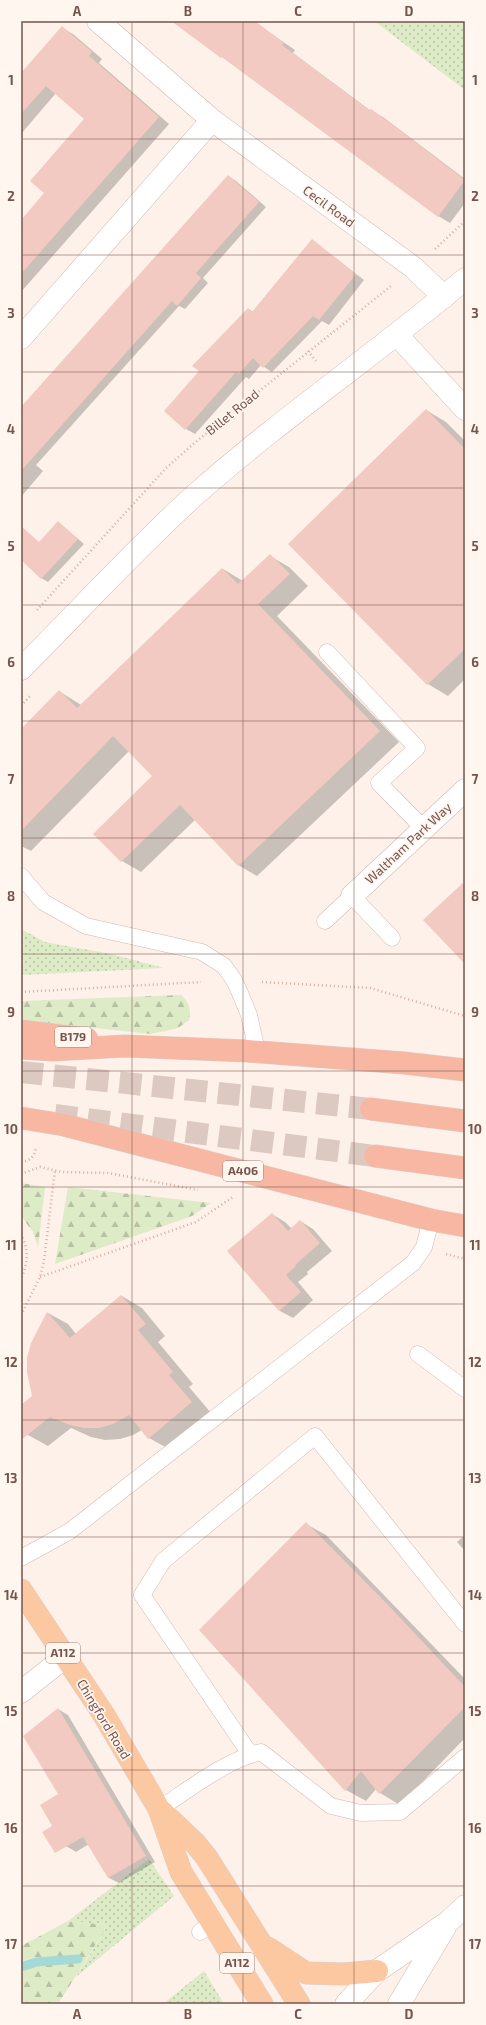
<svg xmlns="http://www.w3.org/2000/svg" width="486" height="2025" font-family="'Exo 2',sans-serif">
	<style>
		.green { fill: url(#green-dots) }
		.forest { fill: url(#forest-firs) }
		.shadow { fill: #0003 }
		.lines { fill: none; stroke-linecap: round; stroke-linejoin: round }
		.stream { stroke: #a3d9d6; stroke-width: 9 }
		.building { fill: #f2cac1 }
		.trunk-tunnel { stroke: #dccac2; stroke-width: 22; stroke-dasharray: 22 11; stroke-linecap: butt }
		.service-casing { stroke: #d2b9b1; stroke-width: 17 }
		.minor-casing { stroke: #d2b9b1; stroke-width: 23 }
		.secondary-casing { stroke: #d7bab1; stroke-width: 23 }
		.primary-casing { stroke: #d9cfcd; stroke-width: 23 }
		.trunk-casing { stroke: #d9cfcd; stroke-width: 23 }
		.path { stroke: #d8ada3; stroke-width: 2.5; stroke-dasharray: 1 3; stroke-linecap: butt }
		.service { stroke: #fff; stroke-width: 16 }
		.minor { stroke: #fff; stroke-width: 22 }
		.secondary { stroke: #fff; stroke-width: 22 }
		.primary { stroke: #fbc8a2; stroke-width: 22 }
		.trunk { stroke: #f8b7a2; stroke-width: 22 }
		.grid { fill: none; stroke: #78534c; stroke-width: 1; stroke-opacity: 0.55 }
		.labels { text-anchor: middle; stroke-width: 3.5; stroke-linejoin: round; paint-order: stroke }
		.shield { fill: #fff6f0; stroke: #a0847d; stroke-width: 1 }
		.shield-label { font-size: 12px; font-weight: bold; fill: #78534c }
		.street-label { font-size: 13px; fill: #78534c; stroke: #fff6f0 }
		.neatline { fill: none; stroke: #78534c; stroke-width: 1.5 }
		.grid-label { font-size: 13px; text-anchor: middle; font-weight: bold; fill: #78534c }
	</style>
	<defs>
		<pattern id="green-dots" width="8" height="8" patternUnits="userSpaceOnUse"><rect width="8" height="8" fill="#ddebc7"/><path d="M2 2h.1M6 6h.1" fill="none" stroke="#b8c1a4" stroke-width="1.8" stroke-linecap="round"/></pattern>
		<pattern id="forest-firs" width="22" height="20" patternUnits="userSpaceOnUse"><rect width="22" height="20" fill="#ddebc7"/><path d="M5 1l3.5 6h-7zM16 11l3.5 6h-7z" fill="#b8c1a4"/></pattern>
	</defs>
	<rect width="100%" height="100%" fill="#fdf1e9"/>
	<!-- green -->
	<path class="green" d="M 374,21 L 465,21 L 465,90 Z
		M 21,929 L 45,942 L 111,954 L 164,968 L 21,975 Z
		M 149,1859 L 174,1896 L 76,1977 L 108,1925 L 68,1921 Z
		M 204,1971 L 224,2004 L 163,2004 Z"/>
	<!-- forest -->
	<path class="forest" d="M 181,995 C 190,1003 191,1009 189,1020 L 178,1028 L 151,1034 L 21,1020 L 21,1001 Z
		M 21,1183 L 45,1187 L 38,1247 L 33,1232 L 21,1216 Z
		M 68,1187 L 211,1203 L 192,1216 L 55,1264 Z
		M 68,1921 L 108,1925 L 58,2004 L 21,2004 L 21,1946 Z"/>
	<!-- shadow -->
	<path class="shadow" d="M 173,21 L 253,21 L 295,50 L 293,53 L 371,111 L 383,117 L 465,179 L 465,203 L 450,223 L 438,216 Z
		M 62,28 L 73,34 L 102,59 L 99,63 L 169,124 L 21,292 L 21,221 L 46,193 L 86,119 L 56,93 L 21,134 L 21,75 Z
		M 228,176 L 236,181 L 266,207 L 203,278 L 208,283 L 185,309 L 179,306 L 36,465 L 43,471 L 21,497 L 21,408 Z
		M 312,240 L 364,280 L 329,325 L 322,321 L 272,372 L 261,365 L 249,379 L 246,377 L 195,434 L 186,429 L 200,371 L 248,309 L 254,312 Z
		M 426,410 L 446,422 L 465,441 L 465,679 L 448,696 L 428,684 Z
		M 58,522 L 84,544 L 48,582 L 41,578 Z
		M 270,556 L 289,567 L 308,586 L 277,616 L 399,742 L 257,876 L 238,865 L 195,820 L 141,872 L 122,861 L 94,834 L 153,776 L 129,751 L 31,851 L 21,846 L 21,730 L 59,691 L 81,705 L 223,569 L 243,581 Z
		M 272,1214 L 285,1222 L 292,1229 L 300,1221 L 313,1229 L 332,1251 L 307,1272 L 308,1274 L 298,1282 L 313,1300 L 293,1318 L 280,1311 L 229,1251 Z
		M 122,1296 L 142,1308 L 165,1336 L 158,1342 L 193,1384 L 189,1387 L 212,1414 L 169,1449 L 149,1438 L 142,1430 L 133,1435 L 120,1439 L 105,1440 L 91,1437 L 71,1428 L 48,1446 L 28,1435 L 21,1426 L 21,1406 L 33,1396 L 32,1343 L 48,1313 L 68,1324 L 76,1334 Z
		M 306,1524 L 326,1535 L 465,1679 L 465,1738 L 400,1805 L 380,1793 L 376,1789 L 366,1801 L 346,1790 Z
		M 465,1535 L 465,1551 L 457,1542 Z
		M 58,1709 L 68,1715 L 155,1862 L 119,1883 L 109,1878 L 89,1844 L 76,1852 L 66,1846 L 59,1795 Z"/>
	<g class="lines">
		<!-- stream -->
		<path class="stream" d="M 21,1967 L 37,1962 L 78,1959"/>
	</g>
	<!-- building -->
	<path class="building" d="M 171,21 L 255,21 L 284,43 L 282,45 L 369,110 L 371,109 L 393,125 L 465,180 L 438,217 L 222,57 L 221,58 Z
		M 62,26 L 92,52 L 89,56 L 159,117 L 21,274 L 21,220 L 44,193 L 30,181 L 84,119 L 46,86 L 21,114 L 21,73 Z
		M 228,175 L 259,202 L 196,273 L 201,278 L 177,306 L 172,301 L 21,471 L 21,407 Z
		M 312,239 L 356,274 L 319,320 L 313,316 L 263,368 L 253,358 L 239,374 L 236,372 L 185,430 L 164,411 L 199,371 L 192,366 L 248,308 L 252,312 Z
		M 426,409 L 465,449 L 465,649 L 427,685 L 288,544 Z
		M 58,521 L 78,539 L 41,579 L 21,560 L 21,526 L 39,542 Z
		M 270,554 L 290,574 L 258,604 L 380,731 L 238,866 L 180,805 L 121,862 L 93,834 L 152,776 L 113,736 L 21,831 L 21,729 L 59,690 L 77,708 L 222,568 L 238,584 Z
		M 465,881 L 465,964 L 423,920 Z
		M 272,1213 L 288,1231 L 300,1220 L 320,1243 L 295,1265 L 296,1266 L 286,1275 L 301,1292 L 279,1311 L 227,1251 Z
		M 121,1295 L 146,1324 L 138,1330 L 173,1372 L 169,1375 L 192,1402 L 148,1439 L 129,1415 L 113,1424 L 99,1428 L 84,1428 L 70,1425 L 50,1417 L 21,1440 L 21,1405 L 32,1396 L 27,1372 L 27,1358 L 31,1343 L 47,1312 L 70,1338 Z
		M 306,1522 L 391,1608 L 465,1687 L 465,1707 L 379,1794 L 361,1771 L 345,1791 L 199,1630 Z
		M 58,1708 L 146,1856 L 108,1878 L 83,1837 L 55,1853 L 42,1832 L 52,1826 L 40,1805 L 58,1794 L 23,1736 Z"/>
	<g class="lines">
		<!-- trunk-tunnel -->
		<path class="trunk-tunnel" d="M 21,1072 L 371,1109
			M 55,1115 L 375,1156"/>
		<!-- service casing -->
		<g class="service-casing">
			<path id="service" d="M 327,652 L 417,748 L 379,783 L 424,829
				M 21,876 L 43,902 L 86,926 L 202,952 L 224,966 L 234,980 L 240,993 L 249,1015 L 257,1051
				M 325,921 L 352,896 L 392,938
				M 418,1354 L 465,1389
				M 21,1558 L 70,1531 L 413,1263 L 424,1247 L 431,1220
				M 250,1754 L 142,1595 L 163,1561 L 315,1436 L 465,1624
				M 159,1809 C 188,1790 228,1759 261,1752 L 331,1806 L 361,1813 L 400,1812 L 465,1757
				M 200,1932 L 212,1923"/>
		</g>
		<!-- minor casing -->
		<g class="minor-casing">
			<path id="minor" d="M 98,21 L 212,120 L 414,268 L 444,297
				M 397,335 L 465,409
				M 21,338 L 212,120
				M 352,896 L 465,790
				M 21,1692 L 65,1657
				M 346,2004 L 377,1971 L 448,1922 L 465,1906
				M 399,2004 L 445,1927"/>
		</g>
		<!-- secondary casing -->
		<g class="secondary-casing">
			<path id="secondary" d="M 21,669 C 79,611 135,549 196,494 C 282,418 377,353 465,279"/>
		</g>
		<!-- primary casing -->
		<g class="primary-casing">
			<path id="primary" d="M 21,1590 L 104,1715 L 159,1809 L 181,1872 L 262,2004
				M 160,1810 L 195,1843 L 207,1858 L 299,2004
				M 268,1948 L 306,1973 L 344,1974 L 377,1971"/>
		</g>
		<!-- trunk casing -->
		<g class="trunk-casing">
			<path id="trunk" d="M 21,1031 L 87,1039
				M 21,1048 L 53,1050 L 125,1046 L 247,1051 L 404,1063 L 465,1070
				M 371,1109 L 465,1121
				M 21,1118 L 64,1125 L 431,1220 L 465,1226
				M 375,1156 L 465,1168"/>
		</g>
		<!-- path -->
		<path class="path" d="M 435,249 L 465,221
			M 308,351 L 316,361
			M 37,610 L 166,468 L 198,440 L 391,286
			M 21,706 L 30,696
			M 262,982 L 370,988 L 465,1016
			M 21,992 L 201,982
			M 21,1162 C 31,1160 34,1157 36,1148
			M 21,1174 L 40,1167 L 62,1172 L 108,1173 L 198,1190
			M 21,1234 C 29,1250 28,1263 21,1279
			M 446,1254 L 465,1259
			M 40,1277 L 196,1222 L 233,1197
			M 21,1315 L 40,1277 L 44,1261 L 55,1170"/>
		<!-- service -->
		<use href="#service" class="service"/>
		<!-- minor -->
		<use href="#minor" class="minor"/>
		<!-- secondary -->
		<use href="#secondary" class="secondary"/>
		<!-- primary -->
		<use href="#primary" class="primary"/>
		<!-- trunk -->
		<use href="#trunk" class="trunk"/>
	</g>
	<!-- grid -->
	<path class="grid" d="M 132,21 L 132,2004M 243,21 L 243,2004M 354,21 L 354,2004M 21,139 L 465,139M 21,255 L 465,255M 21,372 L 465,372M 21,488 L 465,488M 21,605 L 465,605M 21,721 L 465,721M 21,838 L 465,838M 21,954 L 465,954M 21,1071 L 465,1071M 21,1187 L 465,1187M 21,1304 L 465,1304M 21,1420 L 465,1420M 21,1537 L 465,1537M 21,1653 L 465,1653M 21,1770 L 465,1770M 21,1886 L 465,1886"/>
	<g class="labels">
		<!-- shield labels -->
		<g class="shield">
			<rect x="55" y="1027" width="36" height="20" rx="3"/>
			<rect x="223" y="1161" width="40" height="20" rx="3"/>
			<rect x="46" y="1643" width="34" height="20" rx="3"/>
			<rect x="220" y="1953" width="34" height="20" rx="3"/>
		</g>
		<g class="shield-label">
			<text x="73" y="1041">B179</text>
			<text x="243" y="1175">A406</text>
			<text x="63" y="1657">A112</text>
			<text x="237" y="1967">A112</text>
		</g>
		<!-- street labels -->
		<g class="street-label">
			<text transform="translate(329 206) rotate(36)" y="5">Cecil Road</text>
			<text transform="translate(232 412) rotate(-39)" y="5">Billet Road</text>
			<text transform="translate(408 843) rotate(-43)" y="5">Waltham Park Way</text>
			<text transform="translate(104 1719) rotate(59)" y="5">Chingford Road</text>
		</g>
	</g>
	<!-- border -->
	<rect width="486" height="2025" fill="none" stroke="#fff6f0" stroke-width="44"/>
	<rect x="22" y="22" width="442" height="1981" class="neatline"/>
	<g class="grid-label">
		<text x="77" y="16">A</text>
		<text x="188" y="16">B</text>
		<text x="298" y="16">C</text>
		<text x="409" y="16">D</text>
		<text x="11" y="85">1</text>
		<text x="475" y="85">1</text>
		<text x="11" y="201">2</text>
		<text x="475" y="201">2</text>
		<text x="11" y="318">3</text>
		<text x="475" y="318">3</text>
		<text x="11" y="434">4</text>
		<text x="475" y="434">4</text>
		<text x="11" y="551">5</text>
		<text x="475" y="551">5</text>
		<text x="11" y="667">6</text>
		<text x="475" y="667">6</text>
		<text x="11" y="784">7</text>
		<text x="475" y="784">7</text>
		<text x="11" y="901">8</text>
		<text x="475" y="901">8</text>
		<text x="11" y="1017">9</text>
		<text x="475" y="1017">9</text>
		<text x="11" y="1134">10</text>
		<text x="475" y="1134">10</text>
		<text x="11" y="1250">11</text>
		<text x="475" y="1250">11</text>
		<text x="11" y="1367">12</text>
		<text x="475" y="1367">12</text>
		<text x="11" y="1483">13</text>
		<text x="475" y="1483">13</text>
		<text x="11" y="1600">14</text>
		<text x="475" y="1600">14</text>
		<text x="11" y="1716">15</text>
		<text x="475" y="1716">15</text>
		<text x="11" y="1833">16</text>
		<text x="475" y="1833">16</text>
		<text x="11" y="1949">17</text>
		<text x="475" y="1949">17</text>
		<text x="77" y="2019">A</text>
		<text x="188" y="2019">B</text>
		<text x="298" y="2019">C</text>
		<text x="409" y="2019">D</text>
	</g>
</svg>
